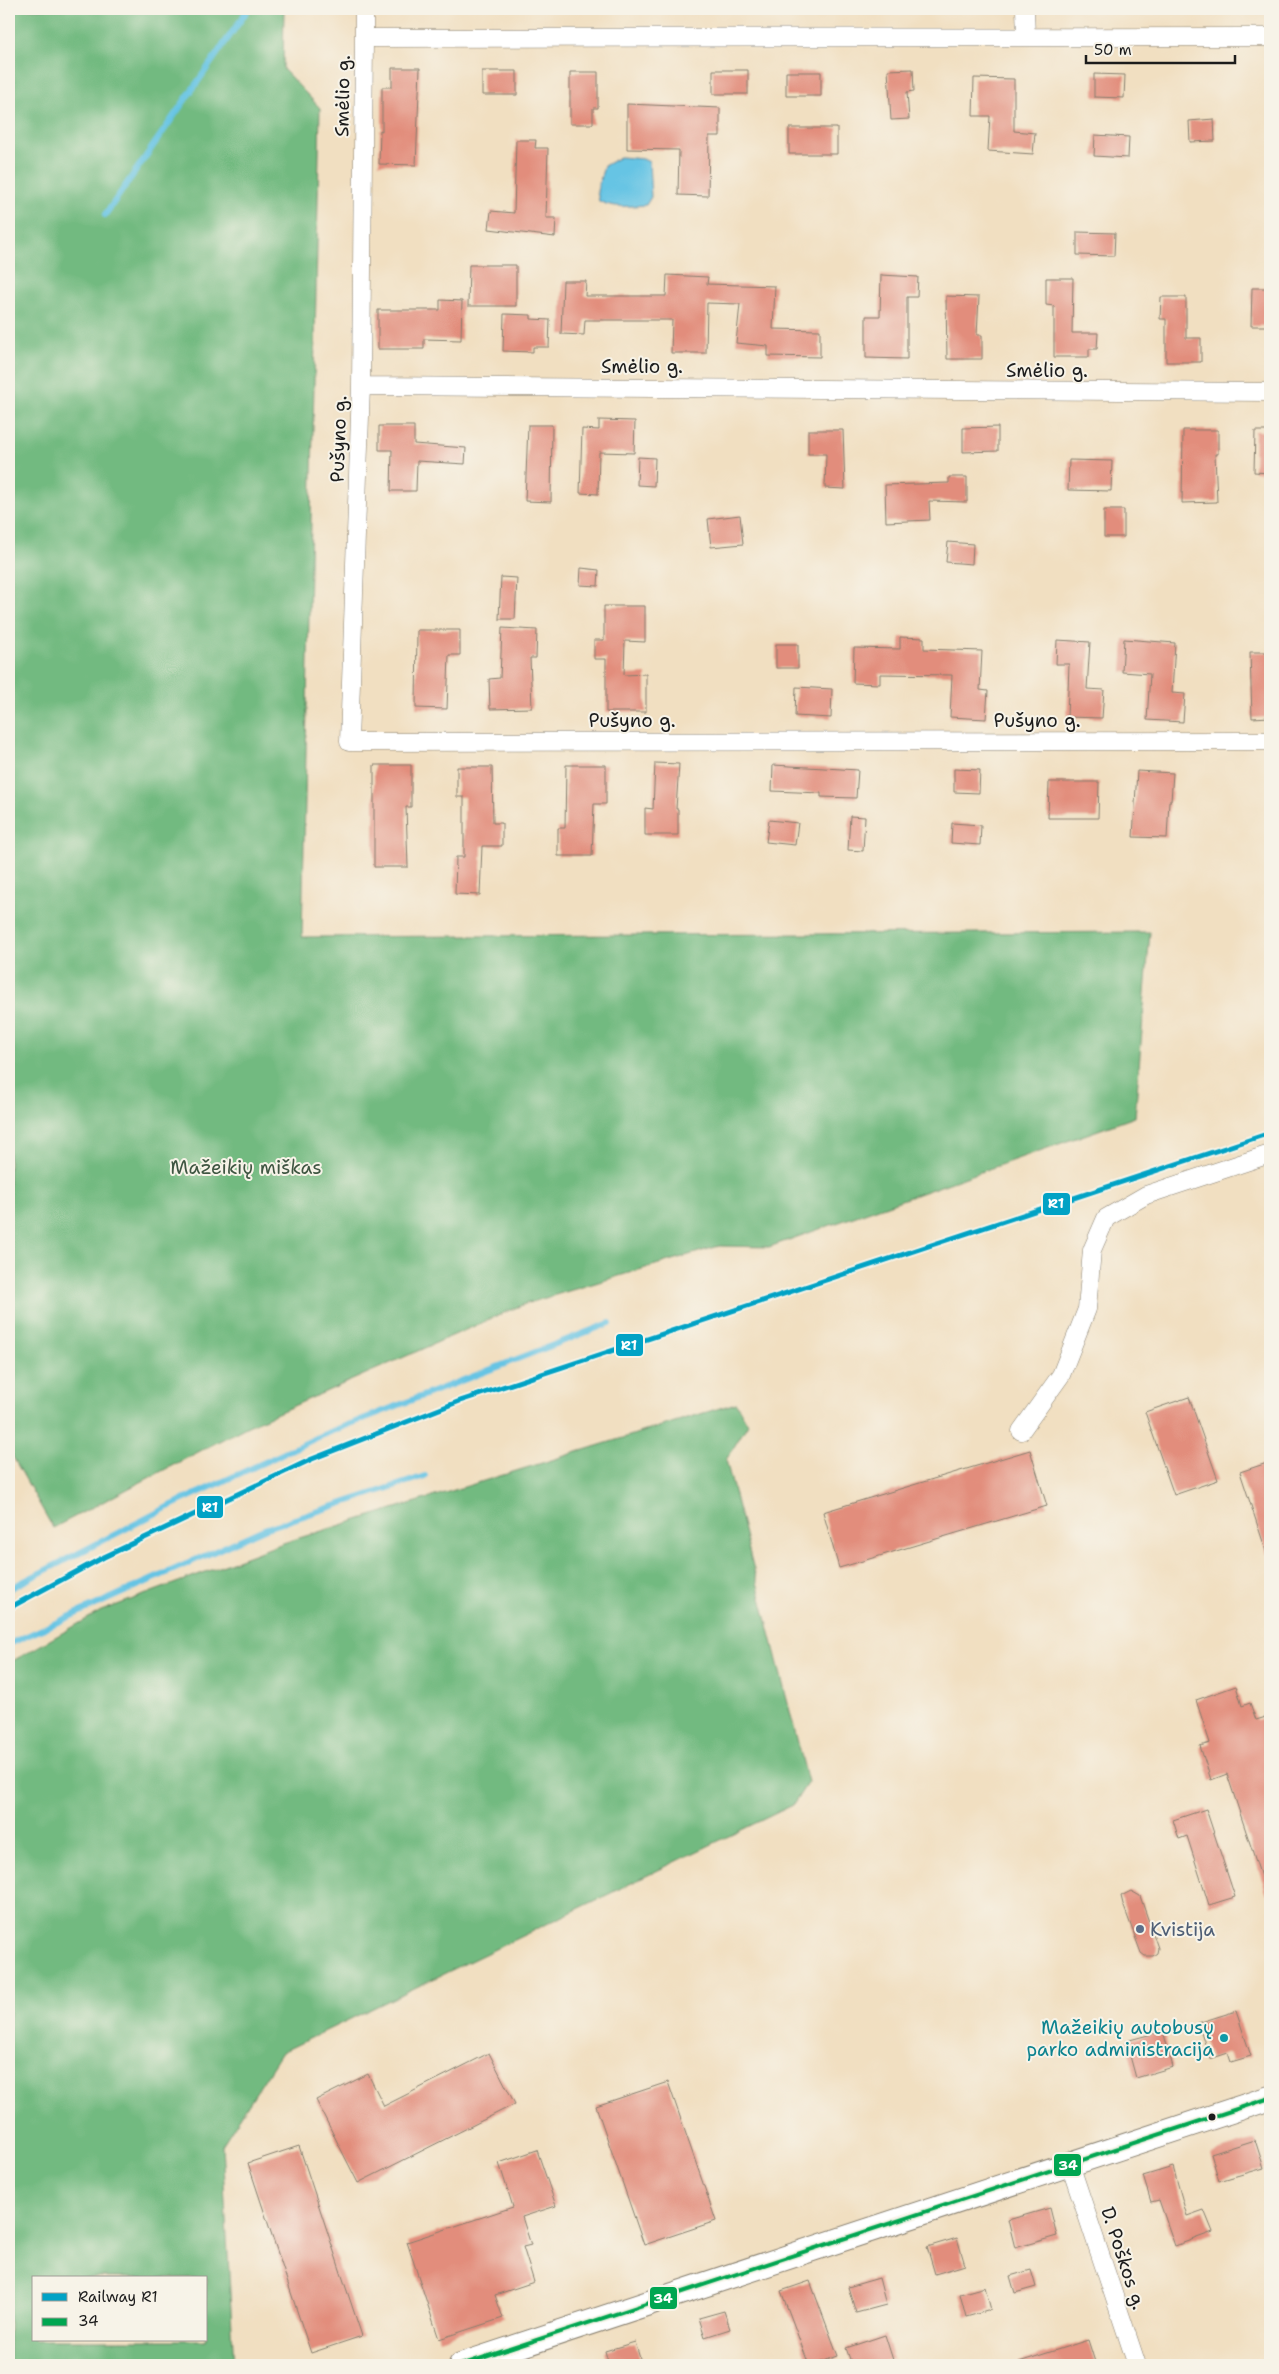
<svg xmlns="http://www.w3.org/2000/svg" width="1279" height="2374" font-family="'Shantell Sans',sans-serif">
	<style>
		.forest { fill: #72ba80; stroke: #476b4e; fill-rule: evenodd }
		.water { fill: #66c4e4; stroke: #417080 }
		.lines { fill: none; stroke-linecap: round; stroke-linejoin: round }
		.stream { stroke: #66c4e4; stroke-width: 6 }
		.building { fill: #e28d7c }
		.minor-casing { stroke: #867e6e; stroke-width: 19 }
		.secondary-casing { stroke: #867e6e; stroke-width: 26 }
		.minor { stroke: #fff; stroke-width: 18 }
		.secondary { stroke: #fff; stroke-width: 24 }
		.bus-1-casing { stroke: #f7f3e8; stroke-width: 8 }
		.bus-1 { stroke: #00a651; stroke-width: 4 }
		.rail-1-casing { stroke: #f7f3e8; stroke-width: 9 }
		.rail-1 { stroke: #01a2c5; stroke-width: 5 }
		.service-dot { fill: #5c6f8a; stroke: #f7f3e8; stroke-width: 2 }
		.culture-dot { fill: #0f9aa8; stroke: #f7f3e8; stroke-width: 2 }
		.bus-dot { fill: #1c1c1c; stroke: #f7f3e8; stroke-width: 2 }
		.labels { text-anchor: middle; stroke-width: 4; stroke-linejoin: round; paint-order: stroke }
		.street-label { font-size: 19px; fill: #1c1c1c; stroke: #f7f3e8 }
		.park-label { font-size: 19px; fill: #3e5541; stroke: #f7f3e8 }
		.service-label { font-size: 19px; fill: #4e5e75; stroke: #f7f3e8; text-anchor: start }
		.culture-label { font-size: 19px; fill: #0d838f; stroke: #f7f3e8; text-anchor: end }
		.line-badge { stroke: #f7f3e8; stroke-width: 2 }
		.badge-label { font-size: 14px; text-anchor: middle; font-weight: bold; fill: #fff }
	</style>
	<rect width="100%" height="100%" fill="#f7f3e8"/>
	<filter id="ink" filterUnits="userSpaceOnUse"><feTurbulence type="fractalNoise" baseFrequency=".02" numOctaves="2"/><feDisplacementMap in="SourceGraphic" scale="10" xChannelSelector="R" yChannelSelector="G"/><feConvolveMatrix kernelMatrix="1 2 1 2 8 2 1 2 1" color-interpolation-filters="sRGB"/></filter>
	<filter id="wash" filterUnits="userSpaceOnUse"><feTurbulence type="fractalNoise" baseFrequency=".0096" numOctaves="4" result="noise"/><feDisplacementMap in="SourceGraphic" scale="20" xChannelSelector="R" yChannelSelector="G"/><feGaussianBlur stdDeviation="1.12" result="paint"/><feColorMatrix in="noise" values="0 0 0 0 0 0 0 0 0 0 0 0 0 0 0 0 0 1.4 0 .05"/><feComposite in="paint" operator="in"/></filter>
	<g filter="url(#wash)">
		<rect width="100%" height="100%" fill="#f1dfc1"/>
		<!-- forest -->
		<path class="forest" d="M 9,9 L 284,9 L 283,69 L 320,108 L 302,937 L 1150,932 L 1135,1117 L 769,1247 L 719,1246 L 522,1305 L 248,1426 L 53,1528 L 9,1450 Z
			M 736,1403 L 748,1424 L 726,1460 L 808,1782 L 793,1805 L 282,2052 L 222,2145 L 234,2365 L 9,2365 L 9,1663 L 101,1611 L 283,1543 ZM 34,2278 L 206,2278 L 206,2340 L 34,2340 Z"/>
		<!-- water -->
		<path class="water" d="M 620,157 L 643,159 L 649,162 L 651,197 L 646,205 C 630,206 614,209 599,201 L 597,191 L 604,166 Z"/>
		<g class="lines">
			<!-- stream -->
			<path class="stream" d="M 105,215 L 247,11
				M 9,1589 L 170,1506 L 327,1433 L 610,1323
				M 9,1644 L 264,1529 L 425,1476"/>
		</g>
		<g id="blocks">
			<!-- building -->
			<path class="building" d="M 392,68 L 420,68 L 416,165 L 379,164 L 380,130 L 382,131 L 382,87 L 392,87 Z
				M 913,69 L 914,91 L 907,92 L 909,119 L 891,120 L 888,70 Z
				M 713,70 L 748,70 L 748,94 L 713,94 Z
				M 482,71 L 517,71 L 517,95 L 482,95 Z
				M 570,72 L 598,72 L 598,108 L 593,108 L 593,124 L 570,124 Z
				M 786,72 L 821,72 L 821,96 L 786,96 Z
				M 1094,74 L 1125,75 L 1124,98 L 1094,97 Z
				M 974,78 L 1014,79 L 1014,131 L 1035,133 L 1033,154 L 988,151 L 990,116 L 973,116 Z
				M 627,104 L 720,108 L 720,136 L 709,136 L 708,196 L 678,195 L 679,150 L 627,149 Z
				M 1214,119 L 1215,141 L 1190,142 L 1189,121 Z
				M 789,128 L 837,128 L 837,154 L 789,154 Z
				M 1095,135 L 1129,137 L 1128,158 L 1094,156 Z
				M 516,140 L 536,140 L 535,148 L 548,148 L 546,218 L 556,218 L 555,237 L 489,229 L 491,211 L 514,213 Z
				M 1077,232 L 1115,233 L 1114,256 L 1077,255 Z
				M 469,265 L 516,265 L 516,306 L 468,306 Z
				M 667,275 L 708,277 L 707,284 L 775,286 L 773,329 L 820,330 L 820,357 L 768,356 L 768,346 L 736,343 L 740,304 L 707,303 L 706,353 L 671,353 L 672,320 L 585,320 L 584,335 L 561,334 L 563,281 L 586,281 L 585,296 L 666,296 Z
				M 881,275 L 918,277 L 917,297 L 907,297 L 907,359 L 866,358 L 866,316 L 880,316 Z
				M 1046,278 L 1073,278 L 1072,333 L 1098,333 L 1097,349 L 1089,349 L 1089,357 L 1054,357 L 1054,306 L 1046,305 Z
				M 1252,288 L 1270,288 L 1270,326 L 1251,326 Z
				M 946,296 L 979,297 L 977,335 L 982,335 L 982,359 L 947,359 Z
				M 1161,297 L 1186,297 L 1186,338 L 1201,338 L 1201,362 L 1166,362 L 1166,319 L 1160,319 Z
				M 440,300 L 462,301 L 461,340 L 424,339 L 424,349 L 378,349 L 378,310 L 440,310 Z
				M 504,314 L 531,315 L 531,319 L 550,320 L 549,347 L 533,347 L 533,352 L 503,351 Z
				M 599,420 L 635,421 L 634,453 L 599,452 L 598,494 L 580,493 L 582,429 L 599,430 Z
				M 528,425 L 552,425 L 551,502 L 525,501 Z
				M 379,426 L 414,426 L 414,444 L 466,448 L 465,464 L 417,461 L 416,491 L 391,491 L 392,450 L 379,450 Z
				M 998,427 L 998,451 L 963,452 L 963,428 Z
				M 808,430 L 843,430 L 845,489 L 825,488 L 826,454 L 808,454 Z
				M 1183,430 L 1218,430 L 1218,454 L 1215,454 L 1217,502 L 1182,503 Z
				M 1255,431 L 1270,431 L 1270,473 L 1254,472 Z
				M 638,457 L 655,458 L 654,486 L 637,485 Z
				M 1069,460 L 1112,461 L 1111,491 L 1068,490 Z
				M 949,477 L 967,477 L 967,502 L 929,501 L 930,520 L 886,522 L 885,485 L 949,483 Z
				M 1104,510 L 1124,510 L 1124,537 L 1104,537 Z
				M 740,515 L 743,544 L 711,547 L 708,519 Z
				M 948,542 L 973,544 L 972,564 L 946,562 Z
				M 581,568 L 599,570 L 598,586 L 580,585 Z
				M 501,577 L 517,578 L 515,619 L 499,619 Z
				M 604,606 L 645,606 L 645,642 L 625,641 L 624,675 L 646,674 L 646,712 L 606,712 L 606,659 L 594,659 L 594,640 L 604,640 Z
				M 502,628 L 537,630 L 536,658 L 530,658 L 532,708 L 490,709 L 489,679 L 500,678 Z
				M 417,630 L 460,630 L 460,655 L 449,655 L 447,709 L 416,708 Z
				M 900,637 L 924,638 L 924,649 L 982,651 L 980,690 L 988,691 L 986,719 L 950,717 L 952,675 L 880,674 L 880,684 L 853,683 L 854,648 L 900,649 Z
				M 1124,639 L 1175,643 L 1172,693 L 1185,694 L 1183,722 L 1147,720 L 1150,674 L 1122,672 Z
				M 1057,640 L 1090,642 L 1087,689 L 1104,690 L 1102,718 L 1067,717 L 1069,664 L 1056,664 Z
				M 776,644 L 798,644 L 798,668 L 776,668 Z
				M 1250,652 L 1270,652 L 1270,717 L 1252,718 Z
				M 796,687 L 832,689 L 831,718 L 795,716 Z
				M 655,763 L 679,764 L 676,809 L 678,809 L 678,835 L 645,835 L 645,808 L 653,809 Z
				M 374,765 L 411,765 L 411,807 L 406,807 L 408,867 L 374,867 Z
				M 566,765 L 606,765 L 606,804 L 594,804 L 592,856 L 558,856 L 558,828 L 565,828 Z
				M 773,765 L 858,770 L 856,798 L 821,797 L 821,793 L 772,791 Z
				M 457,767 L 492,767 L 493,823 L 502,823 L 502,846 L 482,846 L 480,895 L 455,894 L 456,857 L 464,857 L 464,797 L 457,797 Z
				M 954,769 L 980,770 L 979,793 L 954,792 Z
				M 1137,771 L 1173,773 L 1171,801 L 1169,801 L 1167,838 L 1133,837 Z
				M 1049,782 L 1099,782 L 1098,818 L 1048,818 Z
				M 850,816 L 865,817 L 863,851 L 848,850 Z
				M 769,820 L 798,823 L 795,845 L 766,842 Z
				M 952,823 L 981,825 L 980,845 L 951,843 Z
				M 1189,1397 L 1218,1480 L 1174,1495 L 1145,1412 Z
				M 1030,1450 L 1047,1506 L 839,1568 L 823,1512 Z
				M 1270,1462 L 1270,1554 L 1267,1554 L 1240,1472 Z
				M 1236,1686 L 1242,1706 L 1250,1703 L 1256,1720 L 1266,1717 L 1270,1729 L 1270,1894 L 1267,1895 L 1227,1774 L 1211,1780 L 1200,1746 L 1210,1743 L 1196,1700 Z
				M 1206,1809 L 1235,1897 L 1209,1905 L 1187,1836 L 1179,1839 L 1173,1820 Z
				M 1131,1891 L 1140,1896 L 1158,1948 L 1157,1953 L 1153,1956 L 1145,1956 L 1141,1953 L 1123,1904 L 1121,1896 Z
				M 1236,2011 L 1251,2056 L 1231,2062 L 1228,2053 L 1210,2059 L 1198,2023 Z
				M 1163,2031 L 1173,2067 L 1136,2078 L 1126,2041 Z
				M 489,2053 L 515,2104 L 358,2183 L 316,2100 L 368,2074 L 384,2106 Z
				M 668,2082 L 716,2221 L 644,2245 L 596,2106 Z
				M 1255,2140 L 1264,2168 L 1219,2181 L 1211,2154 Z
				M 299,2146 L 362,2336 L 311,2353 L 248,2163 Z
				M 537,2150 L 556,2206 L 522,2217 L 531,2245 L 523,2247 L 534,2282 L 495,2295 L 503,2318 L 439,2339 L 407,2242 L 513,2207 L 499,2163 Z
				M 1173,2167 L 1187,2216 L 1204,2210 L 1213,2232 L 1175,2246 L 1159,2200 L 1151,2202 L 1143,2176 Z
				M 1050,2208 L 1057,2236 L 1015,2248 L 1008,2220 Z
				M 957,2238 L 965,2265 L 935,2274 L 927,2247 Z
				M 1031,2270 L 1036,2287 L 1015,2293 L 1010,2276 Z
				M 879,2278 L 886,2305 L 856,2313 L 848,2287 Z
				M 810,2281 L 838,2356 L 813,2365 L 809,2365 L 781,2291 Z
				M 985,2287 L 991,2310 L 966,2317 L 960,2294 Z
				M 724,2311 L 730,2329 L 705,2337 L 699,2318 Z
				M 885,2335 L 893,2360 L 875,2365 L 852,2365 L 846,2348 Z
				M 1088,2340 L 1096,2365 L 1020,2365 L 1019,2362 Z
				M 635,2342 L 642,2365 L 609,2365 L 605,2351 Z"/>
		</g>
	</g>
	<g filter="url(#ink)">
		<use href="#blocks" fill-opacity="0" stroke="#867e6e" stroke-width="1"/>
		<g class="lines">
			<!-- minor casing -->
			<g class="minor-casing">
				<path id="minor" d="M 364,9 L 364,38 L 1270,37
					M 1025,9 L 1026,37
					M 364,38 L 361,386 L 1270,392
					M 361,386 L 349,742 L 1270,741
					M 1021,1431 L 1061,1375 L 1087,1309 L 1092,1250 L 1106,1218 L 1146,1195 L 1270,1154
					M 1070,2164 L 1137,2365"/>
			</g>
			<!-- secondary casing -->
			<g class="secondary-casing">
				<path id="secondary" d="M 461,2365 L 1270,2098"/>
			</g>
			<!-- minor -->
			<use href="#minor" class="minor"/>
			<!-- secondary -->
			<use href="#secondary" class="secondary"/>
			<!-- bus-1 casing -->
			<g class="bus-1-casing">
				<path id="bus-1" d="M 461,2365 L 1270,2098"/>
			</g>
			<!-- bus-1 -->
			<use href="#bus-1" class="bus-1"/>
			<!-- rail-1 casing -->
			<g class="rail-1-casing">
				<path id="rail-1" d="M 9,1608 L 104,1557 L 312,1459 L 460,1401 L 1270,1133"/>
			</g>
			<!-- rail-1 -->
			<use href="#rail-1" class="rail-1"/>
		</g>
	</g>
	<!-- markers -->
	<circle class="service-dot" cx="1140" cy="1929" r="5"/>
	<circle class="culture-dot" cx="1224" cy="2038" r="5"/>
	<circle class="bus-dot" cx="1212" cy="2117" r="4.5"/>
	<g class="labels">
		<!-- street labels -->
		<g class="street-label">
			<text transform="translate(342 96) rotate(-89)" y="7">Smėlio g.</text>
			<text x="642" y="373">Smėlio g.</text>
			<text x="1047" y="377">Smėlio g.</text>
			<text transform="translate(338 439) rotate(-88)" y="7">Pušyno g.</text>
			<text x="632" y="727">Pušyno g.</text>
			<text x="1037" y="727">Pušyno g.</text>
			<text transform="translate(1124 2258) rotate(72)" y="7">D. Poškos g.</text>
		</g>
		<!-- park labels -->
		<g class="park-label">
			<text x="246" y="1174">Mažeikių miškas</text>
		</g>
		<!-- service labels -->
		<g class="service-label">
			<text x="1150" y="1936">Kvistija</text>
		</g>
		<!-- culture labels -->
		<g class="culture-label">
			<text x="1214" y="2034">Mažeikių autobusų<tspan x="1214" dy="22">parko administracija</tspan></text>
		</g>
	</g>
	<g class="line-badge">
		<rect x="1042" y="1192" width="29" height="24" rx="5" fill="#01a2c5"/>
		<rect x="615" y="1333" width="29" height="24" rx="5" fill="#01a2c5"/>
		<rect x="196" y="1495" width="28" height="24" rx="5" fill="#01a2c5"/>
		<rect x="1053" y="2153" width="29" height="24" rx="5" fill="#00a651"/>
		<rect x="649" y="2286" width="29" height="24" rx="5" fill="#00a651"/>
	</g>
	<g class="badge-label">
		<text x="1056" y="1208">R1</text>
		<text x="629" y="1350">R1</text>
		<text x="210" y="1512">R1</text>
		<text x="1068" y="2170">34</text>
		<text x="663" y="2303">34</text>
	</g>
	<!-- margin -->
	<rect width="1279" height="2374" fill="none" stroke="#f7f3e8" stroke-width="30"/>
	<!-- legend -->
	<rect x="32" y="2276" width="175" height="65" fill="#f7f3e8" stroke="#9f9d96"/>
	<rect x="42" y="2293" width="25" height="8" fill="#01a2c5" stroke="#9f9d96"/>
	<text x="78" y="2302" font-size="15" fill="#1c1c1c">Railway R1</text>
	<rect x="42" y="2318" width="25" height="8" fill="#00a651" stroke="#9f9d96"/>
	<text x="78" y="2326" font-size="15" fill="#1c1c1c">34</text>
	<!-- scale -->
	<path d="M1086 55v8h149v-8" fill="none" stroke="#1c1c1c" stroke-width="2.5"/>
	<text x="1094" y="55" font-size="15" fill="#1c1c1c" stroke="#f7f3e8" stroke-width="4" paint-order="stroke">50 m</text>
</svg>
